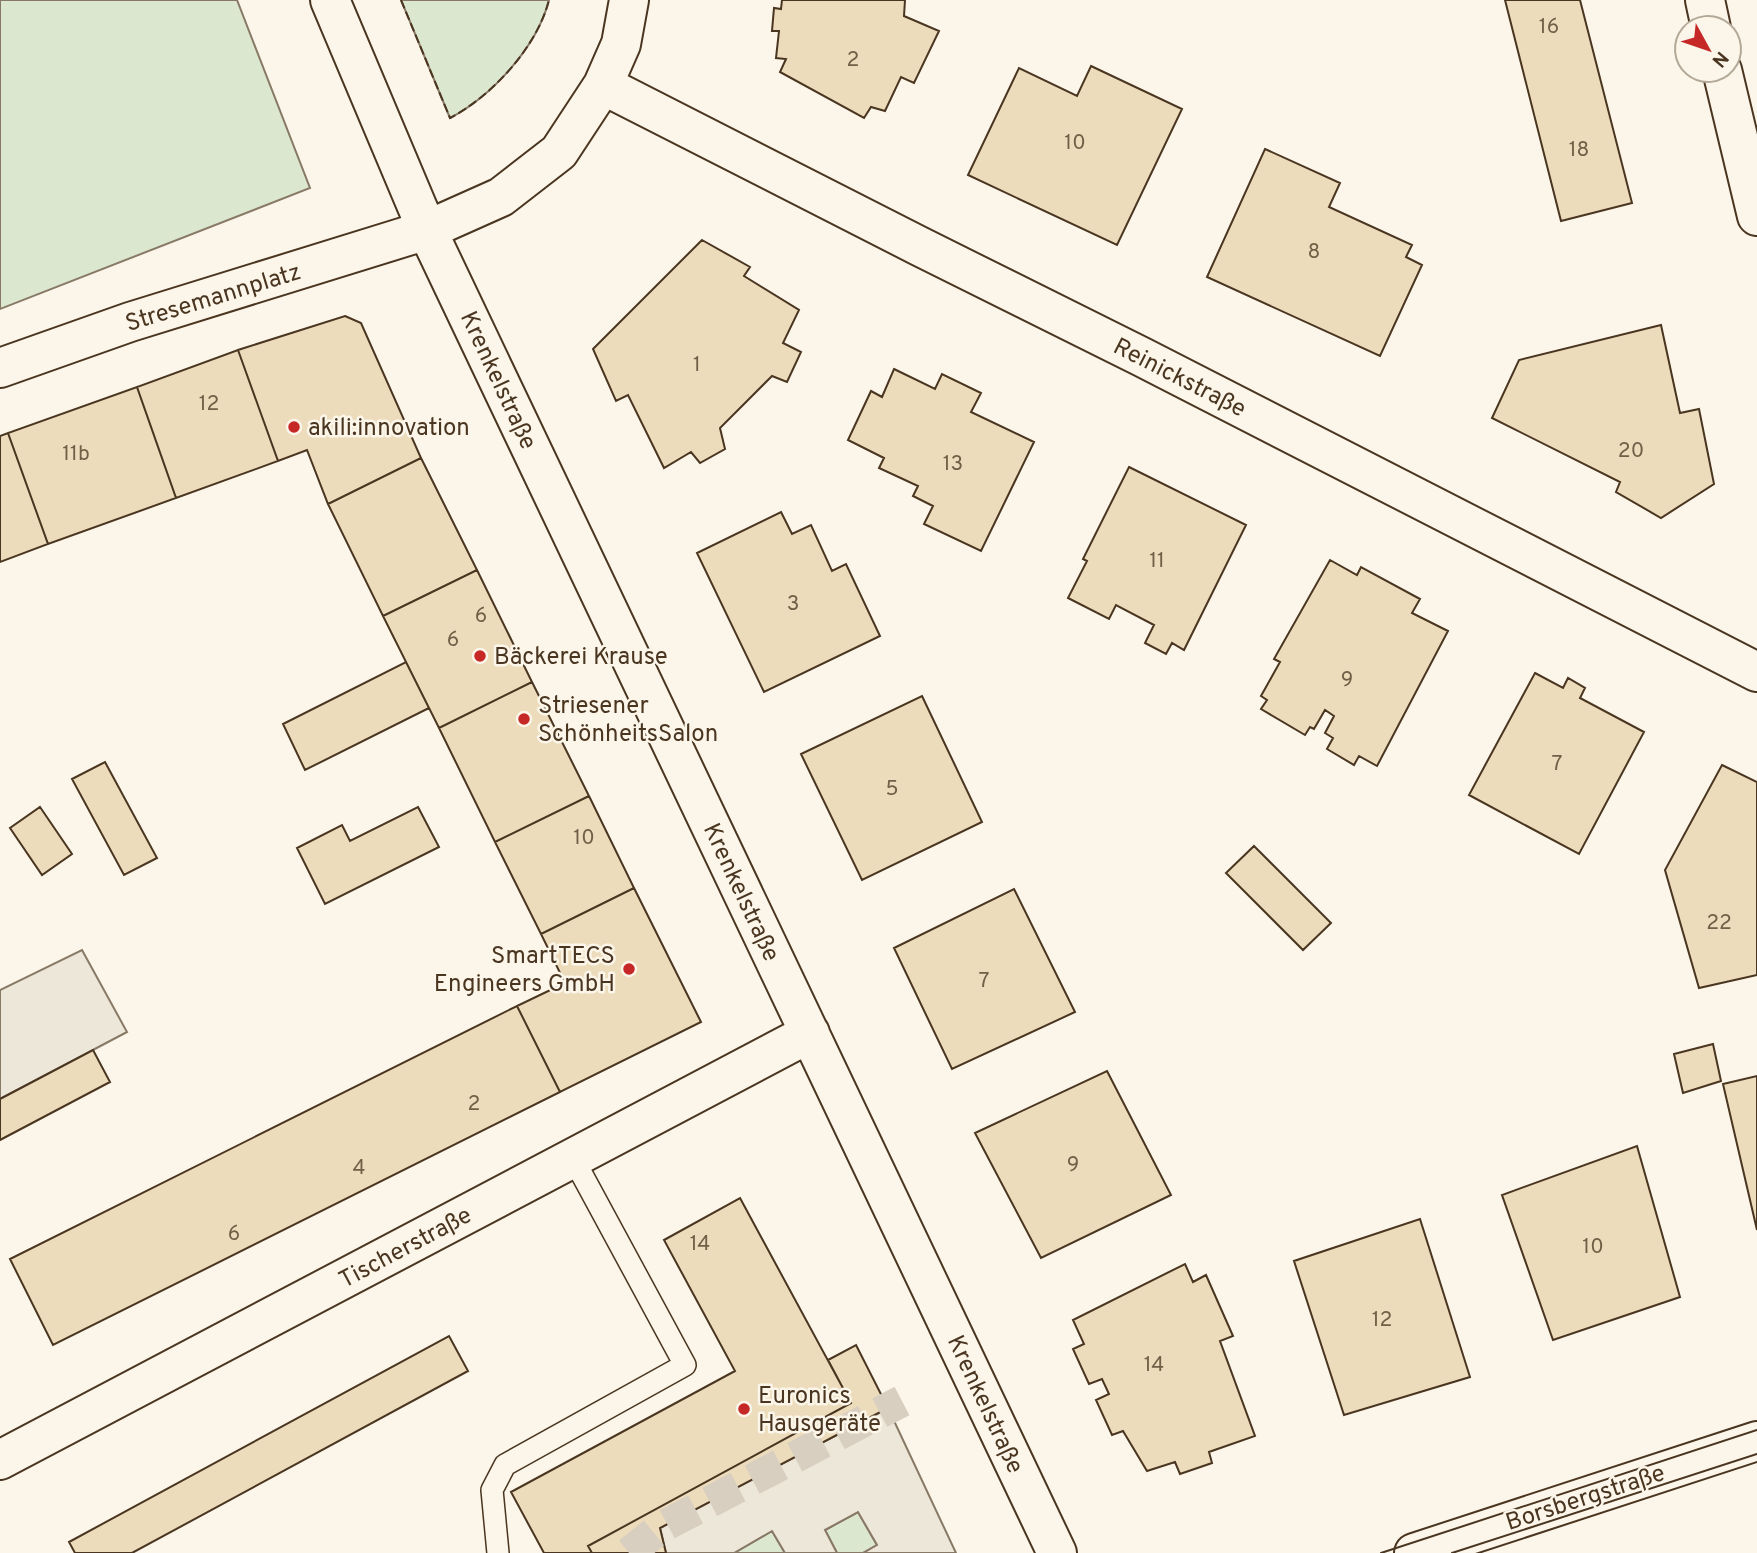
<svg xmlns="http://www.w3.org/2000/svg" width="1757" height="1553" font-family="Overpass,sans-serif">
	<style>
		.green { fill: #dce7d0; stroke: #887966; stroke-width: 2 }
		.parking { fill: #ede7d9; stroke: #887966; stroke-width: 2 }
		.building { fill: #ecdcbc; stroke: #4a3520; stroke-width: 2 }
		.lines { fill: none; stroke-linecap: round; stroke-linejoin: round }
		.pedestrian-tunnel { stroke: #d8cfc1; stroke-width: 32; stroke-dasharray: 32 16; stroke-linecap: butt }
		.service-casing { stroke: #4a3520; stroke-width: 24 }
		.minor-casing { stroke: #4a3520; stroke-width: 42 }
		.secondary-casing { stroke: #4a3520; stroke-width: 42 }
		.service { stroke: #fbf6e9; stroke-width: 21 }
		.minor { stroke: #fbf6e9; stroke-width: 38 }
		.secondary { stroke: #fbf6e9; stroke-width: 38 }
		.tram { stroke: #4a3520; stroke-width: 2 }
		.fence { stroke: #4a3520; stroke-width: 2; stroke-dasharray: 9 3.5; stroke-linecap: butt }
		.poi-dot { fill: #c62828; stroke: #fbf6e9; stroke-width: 2.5 }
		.labels { text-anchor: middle; stroke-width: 5; stroke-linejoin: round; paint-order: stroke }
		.number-label { font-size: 21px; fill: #725f47 }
		.street-label { font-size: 24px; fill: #4a3520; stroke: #fbf6e9 }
		.poi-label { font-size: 24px; fill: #4a3520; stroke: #fbf6e9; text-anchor: start }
	</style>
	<rect width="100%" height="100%" fill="#fbf6e9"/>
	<!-- green -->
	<path class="green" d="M 0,0 L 237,0 L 310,188 L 0,309 Z
		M 401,0 L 549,0 C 537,47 492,96 450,118 Z
		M 858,1512 L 877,1545 L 863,1553 L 837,1553 L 825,1530 Z
		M 772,1531 L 785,1553 L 734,1553 Z"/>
	<!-- parking -->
	<path class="parking" d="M 82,950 L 127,1032 L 0,1099 L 0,990 Z
		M 888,1408 L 956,1553 L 863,1553 L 877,1545 L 858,1512 L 825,1530 L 837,1553 L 785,1553 L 772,1531 L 734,1553 L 666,1553 L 660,1528 Z"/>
	<!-- building -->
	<path class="building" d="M 782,0 L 905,0 L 904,16 L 939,31 L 914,83 L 901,77 L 885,111 L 871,107 L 864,118 L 780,72 L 786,59 L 776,58 L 779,31 L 772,31 L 774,8 L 781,9 Z
		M 1505,0 L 1580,0 L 1632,203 L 1561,221 Z
		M 1091,66 L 1182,109 L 1117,245 L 968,175 L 1019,68 L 1077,96 Z
		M 1265,149 L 1340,183 L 1329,207 L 1412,245 L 1406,257 L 1422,265 L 1380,356 L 1207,277 Z
		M 702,240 L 750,267 L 744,276 L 799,310 L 783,343 L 801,352 L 787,382 L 772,376 L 720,428 L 725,449 L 700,463 L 691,452 L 664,468 L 628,395 L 616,401 L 593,349 Z
		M 345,316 L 361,323 L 421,458 L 328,504 L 307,450 L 278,461 L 238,350 Z
		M 1661,325 L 1680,413 L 1699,409 L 1714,484 L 1661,518 L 1616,492 L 1620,482 L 1492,418 L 1519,360 Z
		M 238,350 L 278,461 L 176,498 L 137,387 Z
		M 894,369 L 935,389 L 942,374 L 981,393 L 971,412 L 1034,442 L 981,551 L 924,524 L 933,506 L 913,496 L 918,486 L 879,468 L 884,458 L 848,440 L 871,391 L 882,397 Z
		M 137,387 L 176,498 L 48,544 L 8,433 Z
		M 8,433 L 48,544 L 0,562 L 0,436 Z
		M 421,458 L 477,570 L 383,616 L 328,504 Z
		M 1129,467 L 1246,525 L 1184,650 L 1172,643 L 1166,654 L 1145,643 L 1154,625 L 1116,605 L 1109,619 L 1068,598 L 1087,561 L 1083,559 Z
		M 781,512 L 792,534 L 811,525 L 832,571 L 846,564 L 880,636 L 764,692 L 697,553 Z
		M 1330,560 L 1357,575 L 1361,567 L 1420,599 L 1412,613 L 1448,631 L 1377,766 L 1359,756 L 1354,765 L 1327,749 L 1333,738 L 1325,733 L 1334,716 L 1325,710 L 1314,729 L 1310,727 L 1305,735 L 1261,709 L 1267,700 L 1261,696 L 1280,662 L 1274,659 Z
		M 477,570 L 532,682 L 439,728 L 383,616 Z
		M 406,662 L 429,708 L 305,770 L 283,724 Z
		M 1535,673 L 1563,688 L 1568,678 L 1585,688 L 1580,698 L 1644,732 L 1579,854 L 1469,795 Z
		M 532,682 L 589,796 L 495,842 L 439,728 Z
		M 922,696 L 982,822 L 862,880 L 801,754 Z
		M 105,762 L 157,858 L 124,875 L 72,779 Z
		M 1722,765 L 1757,782 L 1757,975 L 1699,988 L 1665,870 Z
		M 589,796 L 634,888 L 541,934 L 495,842 Z
		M 40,807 L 72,854 L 42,875 L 10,828 Z
		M 418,807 L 439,847 L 325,904 L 297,848 L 342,825 L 350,841 Z
		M 1254,846 L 1331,923 L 1303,950 L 1226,873 Z
		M 634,888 L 701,1022 L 560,1092 L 517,1006 L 565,983 L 541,934 Z
		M 1014,889 L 1075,1012 L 952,1069 L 894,948 Z
		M 517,1006 L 560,1092 L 53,1345 L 10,1259 Z
		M 1713,1044 L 1721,1081 L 1683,1093 L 1674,1054 Z
		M 93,1050 L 110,1082 L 0,1140 L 0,1099 Z
		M 1107,1071 L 1171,1195 L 1041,1258 L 975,1133 Z
		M 1757,1076 L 1757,1230 L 1723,1084 Z
		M 1637,1146 L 1680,1297 L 1553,1340 L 1502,1195 Z
		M 740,1198 L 851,1403 L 588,1546 L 592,1553 L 544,1553 L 511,1492 L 735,1371 L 664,1240 Z
		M 1420,1219 L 1470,1377 L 1344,1415 L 1294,1261 Z
		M 1185,1264 L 1193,1282 L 1206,1275 L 1233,1336 L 1220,1341 L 1255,1436 L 1209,1452 L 1212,1463 L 1180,1474 L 1175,1462 L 1147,1471 L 1123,1431 L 1112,1435 L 1096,1400 L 1109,1394 L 1102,1379 L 1089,1384 L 1073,1349 L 1084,1344 L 1073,1320 Z
		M 449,1336 L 468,1371 L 132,1553 L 75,1553 L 69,1542 Z
		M 856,1345 L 888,1408 L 660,1528 L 666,1553 L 592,1553 L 588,1546 L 851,1403 L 828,1360 Z"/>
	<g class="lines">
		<!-- pedestrian-tunnel -->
		<path class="pedestrian-tunnel" d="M 629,1553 L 660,1528 L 902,1401"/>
		<!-- service casing -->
		<g class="service-casing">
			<path id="service" d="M 498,1553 L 492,1490 L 505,1465 L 685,1365 L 573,1158"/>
		</g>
		<!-- minor casing -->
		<g class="minor-casing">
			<path id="minor" d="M 330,0 L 427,230 L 1057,1553
				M 1705,0 L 1711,28
				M 1722,70 L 1757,216
				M 603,85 L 919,246 L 1142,357 L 1757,672
				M 0,368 L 130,322 L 427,230 L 501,197 L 559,152 L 603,85 L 621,44 L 629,0
				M 0,1460 L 810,1033"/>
		</g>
		<!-- secondary casing -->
		<g class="secondary-casing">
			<path id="secondary" d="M 1414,1553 L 1757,1441"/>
		</g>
		<!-- service -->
		<use href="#service" class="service"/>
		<!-- minor -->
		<use href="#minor" class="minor"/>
		<!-- secondary -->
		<use href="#secondary" class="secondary"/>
		<!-- tram -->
		<path class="tram" d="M 1381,1553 L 1757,1430
			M 1452,1553 L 1757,1454"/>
		<!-- fence -->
		<path class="fence" d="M 401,0 L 450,118 C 492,96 537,47 549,0"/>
	</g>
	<!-- markers -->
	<g class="poi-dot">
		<circle cx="294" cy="427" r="7"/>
		<circle cx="480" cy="656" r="7"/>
		<circle cx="524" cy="719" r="7"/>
		<circle cx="629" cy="969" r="7"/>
		<circle cx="744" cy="1409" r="7"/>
	</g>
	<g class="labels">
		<!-- number labels -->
		<g class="number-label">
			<text x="1549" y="33">16</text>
			<text x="853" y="66">2</text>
			<text x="1075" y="149">10</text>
			<text x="1579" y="156">18</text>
			<text x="1314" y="258">8</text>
			<text x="697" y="371">1</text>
			<text x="209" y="410">12</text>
			<text x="1631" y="457">20</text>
			<text x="76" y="460">11b</text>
			<text x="953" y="470">13</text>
			<text x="1157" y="567">11</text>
			<text x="793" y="610">3</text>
			<text x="481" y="622">6</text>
			<text x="453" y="646">6</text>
			<text x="1347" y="686">9</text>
			<text x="1557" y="770">7</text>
			<text x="892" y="795">5</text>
			<text x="584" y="844">10</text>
			<text x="1719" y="929">22</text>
			<text x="984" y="987">7</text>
			<text x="474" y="1110">2</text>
			<text x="1073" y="1171">9</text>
			<text x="359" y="1174">4</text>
			<text x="234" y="1240">6</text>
			<text x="700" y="1250">14</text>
			<text x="1593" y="1253">10</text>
			<text x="1382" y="1326">12</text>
			<text x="1154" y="1371">14</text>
		</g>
		<!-- street labels -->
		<g class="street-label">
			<text transform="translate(213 297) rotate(-17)" y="8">Stresemannplatz</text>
			<text transform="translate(1180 377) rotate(27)" y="8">Reinickstraße</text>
			<text transform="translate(499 380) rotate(65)" y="8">Krenkelstraße</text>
			<text transform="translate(742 892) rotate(65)" y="8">Krenkelstraße</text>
			<text transform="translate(405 1247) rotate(-28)" y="8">Tischerstraße</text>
			<text transform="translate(986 1404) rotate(65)" y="8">Krenkelstraße</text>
			<text transform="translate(1585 1497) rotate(-18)" y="8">Borsbergstraße</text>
		</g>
		<!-- poi labels -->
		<g class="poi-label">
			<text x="308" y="435">akili:innovation</text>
			<text x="494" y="664">Bäckerei Krause</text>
			<text x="538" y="713">Striesener<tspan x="538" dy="28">SchönheitsSalon</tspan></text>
			<text x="615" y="963" text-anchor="end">SmartTECS<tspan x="615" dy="28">Engineers GmbH</tspan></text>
			<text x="758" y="1403">Euronics<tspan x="758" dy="28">Hausgeräte</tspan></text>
		</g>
	</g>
	<!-- north arrow -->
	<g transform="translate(1708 49) rotate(130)"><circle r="33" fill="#fbf6e9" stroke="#b4a999" stroke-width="2"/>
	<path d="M0-5L12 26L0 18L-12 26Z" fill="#c62828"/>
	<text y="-10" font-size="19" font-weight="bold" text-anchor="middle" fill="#4a3520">N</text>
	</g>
</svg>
